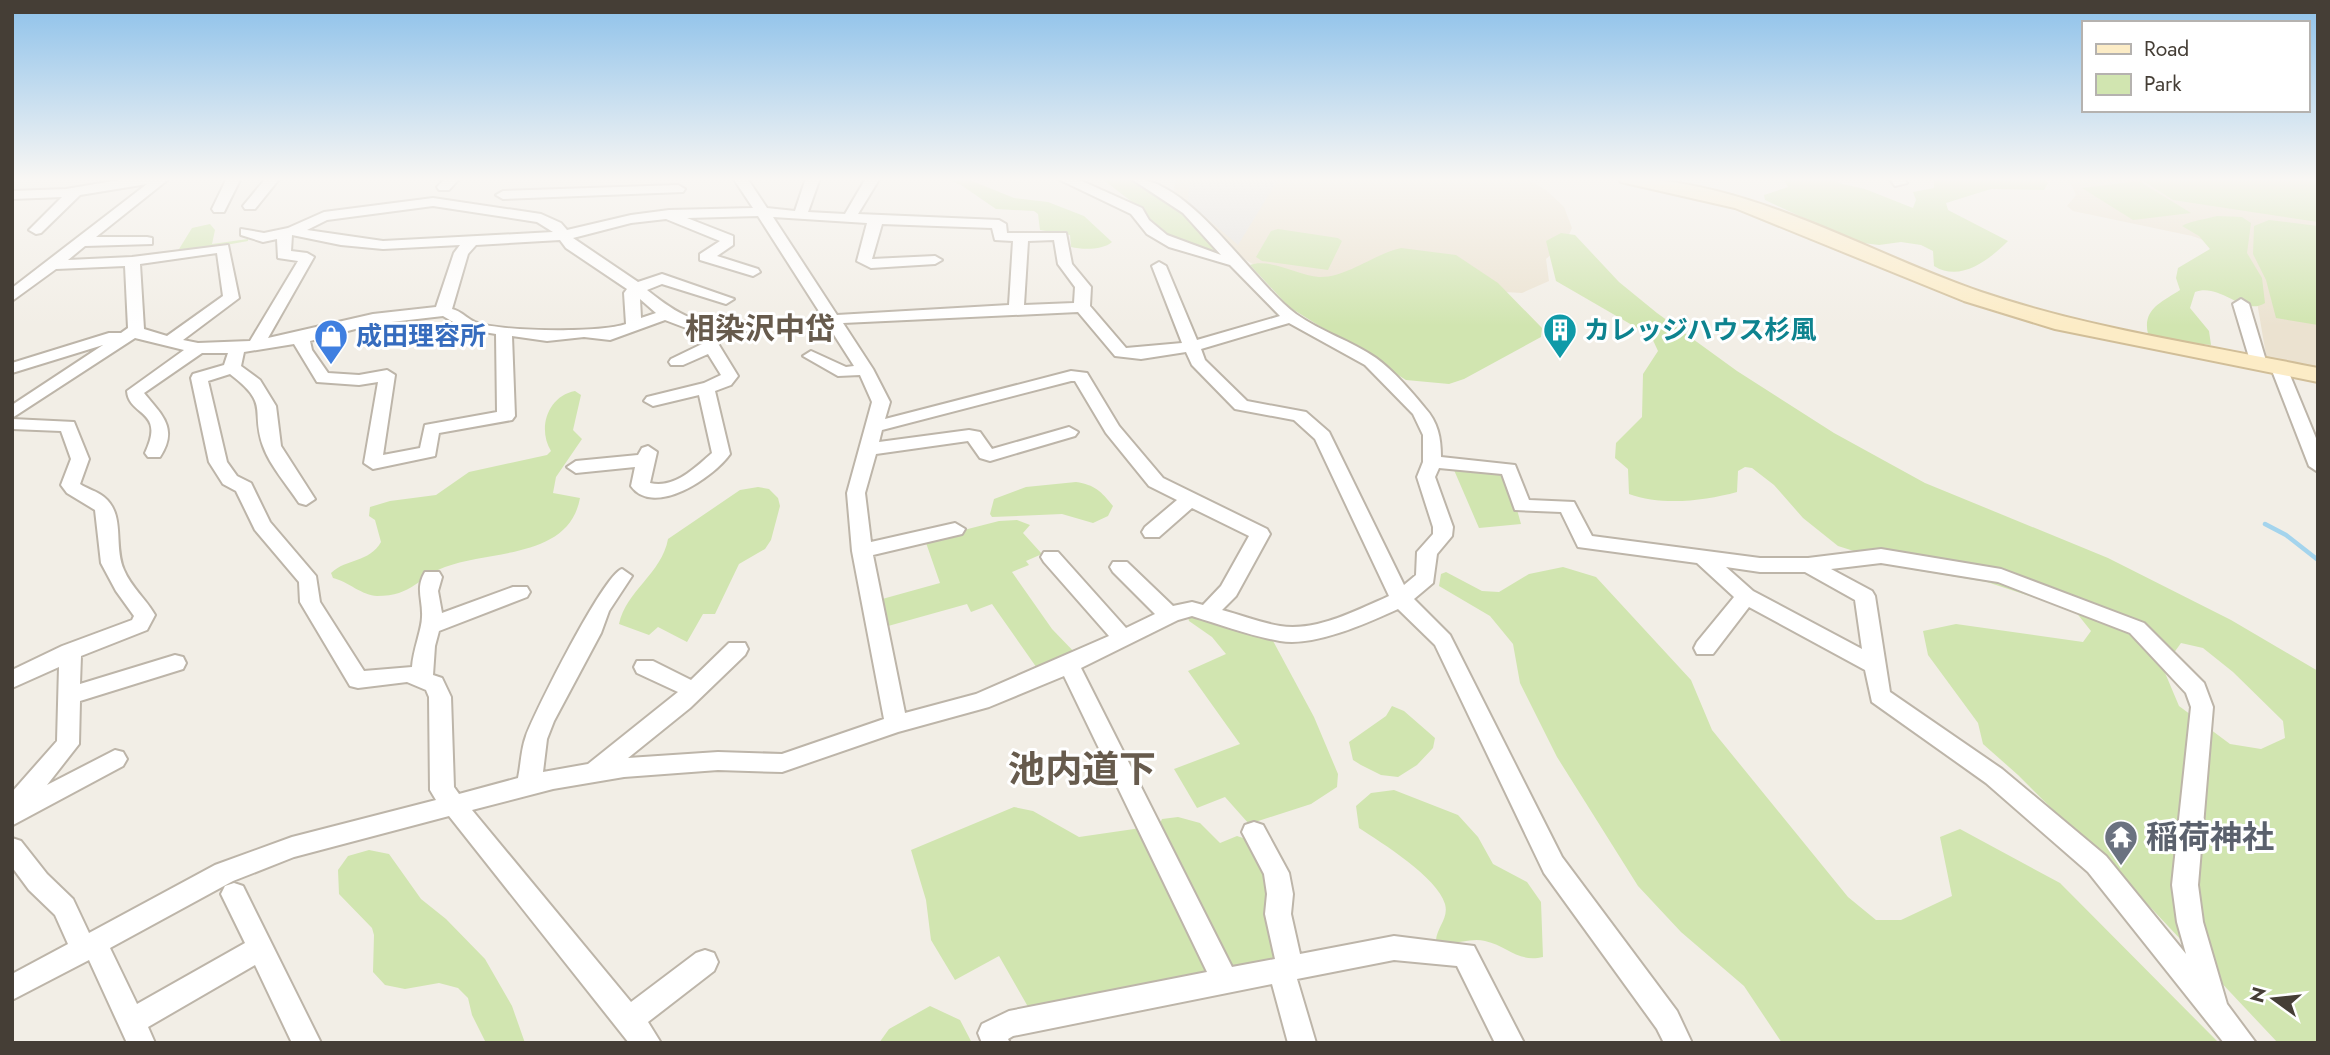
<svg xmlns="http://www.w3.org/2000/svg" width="2330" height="1055" font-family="Jost,'Noto Sans JP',sans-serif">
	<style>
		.education { fill: #ebe2d0 }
		.green { fill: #d1e5b0; fill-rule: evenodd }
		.parking { fill: #e3e1de }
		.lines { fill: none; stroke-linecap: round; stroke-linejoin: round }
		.stream { stroke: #a4d4ed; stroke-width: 4.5 }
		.street-casing { stroke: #bdb5a9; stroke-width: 4 }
		.secondary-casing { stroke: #d1be98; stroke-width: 4 }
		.street { fill: #fff; fill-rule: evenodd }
		.secondary { fill: #fcecc6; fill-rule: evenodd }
		.labels { text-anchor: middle; stroke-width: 6; stroke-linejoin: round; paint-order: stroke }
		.culture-label { font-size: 26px; font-weight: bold; fill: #0d838f; stroke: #fff; text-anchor: start }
		.shop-label { font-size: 26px; font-weight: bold; fill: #366cbe; stroke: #fff; text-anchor: start }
		.quarter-label { font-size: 30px; font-weight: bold; fill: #675b4d; stroke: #fff }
		.near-worship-label { font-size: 32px; font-weight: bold; fill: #5b616d; stroke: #fff; text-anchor: start }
		.near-quarter-label { font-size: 37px; font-weight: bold; fill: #675b4d; stroke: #fff }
	</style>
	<rect width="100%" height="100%" fill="#f2eee6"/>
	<!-- education -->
	<path class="education" d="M 1176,178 L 1526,178 L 1546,190 L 1564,207 L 1572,228 L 1566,241 L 1546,259 L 1549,281 L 1522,293 L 1334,282 L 1258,267 L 1232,252 L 1173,195 Z
		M 2068,178 L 2318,178 L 2318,370 L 2267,361 L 2256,296 L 2212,243 L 2192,236 L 2073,211 L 2067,206 L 2076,195 Z"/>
	<!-- green -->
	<path class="green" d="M 943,178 L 965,178 L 1014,198 L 1048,202 L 1084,216 L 1112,242 C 1103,250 1083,250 1071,247 L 1070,235 L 1040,230 L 1038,214 L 1034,211 L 996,209 L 961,185 Z
		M 1101,178 L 1132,178 L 1180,206 L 1227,256 L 1222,259 L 1153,229 L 1136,205 Z
		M 1783,178 L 1839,178 L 1838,183 L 1865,189 L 1913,208 L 1916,200 L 1913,192 L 1934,188 L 1934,178 L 2045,178 L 2048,183 L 2044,190 L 1991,189 L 1946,203 L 1948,210 L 2008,241 C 1990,259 1961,283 1934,266 L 1933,251 L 1921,245 L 1901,242 L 1879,245 L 1855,242 L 1765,200 L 1764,195 L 1788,187 Z
		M 2318,178 L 2318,222 L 2173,200 L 2140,179 Z
		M 2139,181 L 2191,213 L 2133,220 L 2082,188 Z
		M 2217,216 L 2242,217 L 2251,223 L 2247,253 L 2262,278 L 2265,303 C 2244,317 2220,282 2195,292 L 2190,308 L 2209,331 L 2211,345 L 2162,340 L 2148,334 C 2142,309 2162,302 2180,290 L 2176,278 L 2178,268 L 2210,249 L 2199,236 L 2182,226 C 2190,221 2206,219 2217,216 Z
		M 2269,220 L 2318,226 L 2318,325 L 2276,318 L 2266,280 L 2253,254 L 2254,226 Z
		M 210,224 L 215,230 L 212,244 L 248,239 L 248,241 L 176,254 L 192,228 Z
		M 1278,229 L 1338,238 L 1342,241 L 1328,270 L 1262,261 L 1256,257 L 1271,231 Z
		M 1561,233 L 1575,235 L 1619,282 L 1657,313 L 1737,371 L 1834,433 L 1925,483 L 2108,558 L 2231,620 L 2318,671 L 2318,1043 L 2278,1043 L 2152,909 L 2018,775 L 1983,744 L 1978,723 L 1928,655 L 1923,631 L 1956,624 L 2083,642 L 2091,631 L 2075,611 L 1987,582 L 1914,570 L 1838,546 L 1803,518 L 1774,485 L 1752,468 L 1745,467 L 1738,471 L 1737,492 C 1704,501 1662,506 1629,494 L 1628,469 L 1615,458 L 1616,443 L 1642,417 L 1643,374 L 1658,351 L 1651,336 L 1556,281 L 1546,241 ZM 2181,643 L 2203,648 L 2233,672 L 2283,721 L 2285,738 L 2261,749 L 2230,744 L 2179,706 L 2163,668 Z
		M 1401,248 L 1456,255 L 1498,283 L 1542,328 L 1541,337 L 1464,379 L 1449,384 L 1406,380 L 1289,307 L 1250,265 C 1270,258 1298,275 1319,277 C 1346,278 1374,254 1401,248 Z
		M 575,391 L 581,395 L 573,430 L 582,439 L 556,477 L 553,493 L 580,498 C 569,559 490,550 445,567 C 418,577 413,596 377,596 C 363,596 347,581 333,578 L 331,573 C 347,558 369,563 381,542 L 375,520 L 369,516 L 370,507 L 390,501 L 436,495 L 469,472 L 547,455 L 551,451 C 537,428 548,396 575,391 Z
		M 1454,470 L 1499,472 L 1508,477 L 1521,524 L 1479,528 Z
		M 1076,482 C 1095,485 1101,491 1113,506 L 1108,516 L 1093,523 L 1062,514 L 992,517 L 990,514 L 994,499 L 1026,487 Z
		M 758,487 L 769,489 L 778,498 L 780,506 L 771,540 L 765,549 L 739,564 L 715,614 L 703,614 L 687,642 L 658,627 L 649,635 L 619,624 C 626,591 662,573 668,539 L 740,490 Z
		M 1017,520 L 1030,525 L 1023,533 L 1042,554 L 1026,561 L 1029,565 L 1012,572 L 1052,629 L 1078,656 L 1039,671 L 992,604 L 971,612 L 967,604 L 881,628 L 875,601 L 940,583 L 925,540 L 999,521 Z
		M 1563,567 L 1596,577 L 1691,680 L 1712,730 L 1848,897 L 1876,920 L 1901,920 L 1952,896 L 1940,837 L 1960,829 L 2060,883 L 2219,1043 L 1782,1043 L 1744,986 L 1681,932 L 1638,886 L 1557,757 L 1520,683 L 1513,644 L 1490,616 L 1439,586 L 1441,574 L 1446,572 L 1482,591 L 1499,592 L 1529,574 Z
		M 1202,615 L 1272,639 L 1314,717 L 1338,774 L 1337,787 L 1311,804 L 1249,824 L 1225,797 L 1197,808 L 1174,769 L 1240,744 L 1188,671 L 1226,654 L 1212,637 L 1189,621 L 1188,617 Z
		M 1392,706 L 1404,711 L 1435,738 L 1433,748 L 1417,765 L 1398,777 L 1381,775 L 1361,765 L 1353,760 L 1349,742 L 1386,716 Z
		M 1394,790 L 1458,815 L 1478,837 L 1493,864 L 1527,882 L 1541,902 L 1543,957 C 1518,963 1508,946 1485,941 C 1468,937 1451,948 1436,940 C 1437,927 1449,918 1445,904 C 1437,877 1382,843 1359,828 L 1356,806 L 1371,793 Z
		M 1014,807 L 1033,811 L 1079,837 L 1141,828 L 1207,967 L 1203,974 L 1031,1012 L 999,956 L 955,980 L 931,940 L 926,900 L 911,850 Z
		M 1178,817 L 1200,823 L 1220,843 L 1237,836 L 1246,839 L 1262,855 L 1280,954 C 1265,966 1246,972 1226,967 L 1157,830 L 1162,819 Z
		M 369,850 L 389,854 L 421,899 L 446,919 L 485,959 L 512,1006 L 525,1043 L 486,1043 L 472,1015 L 468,998 L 458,988 L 439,983 L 405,989 L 385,985 L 373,972 L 374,935 L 372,928 L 339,894 L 338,870 L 348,856 Z
		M 930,1006 L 960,1020 L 972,1043 L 879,1043 L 889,1029 Z"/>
	<!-- parking -->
	<path class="parking" d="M 1190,178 L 1279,178 L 1238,245 L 1188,202 Z"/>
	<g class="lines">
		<!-- stream -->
		<path class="stream" d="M 2265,524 L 2286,535 L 2318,560"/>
		<!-- street casing -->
		<g class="street-casing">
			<path id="street" d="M 131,178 L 170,178 L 96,237 L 147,237 L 152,238 L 152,244 L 85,246 L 68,260 L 132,257 L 228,245 L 239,298 L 183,340 L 198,343 L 250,341 L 298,261 L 278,258 L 277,239 L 263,242 L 241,235 L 241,229 L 264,233 L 288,228 L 324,212 L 433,198 L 541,214 L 561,223 L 567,230 L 631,215 L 669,210 L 753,208 L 733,178 L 747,178 L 767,208 L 795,211 L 806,178 L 820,178 L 808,212 L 845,214 L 866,178 L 880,178 L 858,214 L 999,220 L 1006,224 L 1007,233 L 1066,233 L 1072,264 L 1091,287 L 1090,306 L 1126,348 L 1182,343 L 1152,266 L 1159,262 L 1166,266 L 1197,340 L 1280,316 L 1230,265 L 1169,247 L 1147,234 L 1131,214 L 1056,178 L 1075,178 L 1142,208 L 1149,220 L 1167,235 L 1221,255 L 1183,213 L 1130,178 C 1191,178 1249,279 1296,314 C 1321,332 1352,341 1376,358 C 1394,371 1411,391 1425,408 C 1438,422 1441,438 1441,457 L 1515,465 L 1529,500 L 1574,502 L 1592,536 L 1760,558 L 1808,558 L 1881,549 L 2001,569 L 2144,623 L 2204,683 L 2213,707 L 2198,885 L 2203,922 L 2227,1004 L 2256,1043 L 2224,1043 L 2088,872 L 1986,783 L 1872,702 L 1865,670 L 1749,607 L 1713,654 L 1697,654 L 1694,648 L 1697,642 L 1734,597 L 1697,563 L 1578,547 L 1561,512 L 1515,510 L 1502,474 L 1439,468 L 1435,477 L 1453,527 L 1452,536 L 1437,554 L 1433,583 L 1414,599 L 1450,635 L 1562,857 L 1677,1011 L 1692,1043 L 1664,1043 L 1657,1029 L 1544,873 L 1435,645 L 1398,609 C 1367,623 1315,647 1280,641 C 1251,636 1221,625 1192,616 L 1178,620 L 1081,668 L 1232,967 L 1275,959 L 1265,914 L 1267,894 L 1264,874 L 1242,832 L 1245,825 L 1254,822 L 1263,825 L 1289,873 L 1293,894 L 1291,914 L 1300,954 L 1394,936 L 1474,946 L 1524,1043 L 1495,1043 L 1457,966 L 1394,960 L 1297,979 L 1316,1043 L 1288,1043 L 1272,984 L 1013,1036 L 1008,1039 L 1010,1043 L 982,1043 L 978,1033 L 982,1024 L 1009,1011 L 1207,972 L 1064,676 L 989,707 L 898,732 L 782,772 L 718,770 L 624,777 L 553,789 L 472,810 L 631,1002 L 696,953 L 705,950 L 714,953 L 718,962 L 714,971 L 648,1022 L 661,1043 L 629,1043 L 449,816 L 294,857 L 233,881 L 110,948 L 137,1004 L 245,943 L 221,894 L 225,886 L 234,883 L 243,886 L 321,1043 L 292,1043 L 255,965 L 148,1027 L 155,1043 L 127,1043 L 89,960 L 12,1000 L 12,974 L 68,944 L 55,915 L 29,890 L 12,867 L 12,838 L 21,841 L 47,874 L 73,899 L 89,933 L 215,865 L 292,837 L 436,800 L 430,790 L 429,697 L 426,690 L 407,682 L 358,688 L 350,686 L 300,602 L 299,582 L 255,530 L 236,491 L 223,484 L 209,462 L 191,378 L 193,374 L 224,365 L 228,353 L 202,353 L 144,393 C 161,414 179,428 160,457 L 148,457 L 145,453 C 166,409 129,417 127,391 L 184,350 L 135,338 L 12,418 L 12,405 L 103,345 L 12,373 L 12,363 L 109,333 L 121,333 L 128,328 L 125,266 L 56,269 L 12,301 L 12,288 L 147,184 L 80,195 L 41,233 L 36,234 L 29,230 L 62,197 L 12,199 L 12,191 L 66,189 ZM 433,206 L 537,222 L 553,232 L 383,241 L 307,230 L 327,220 ZM 758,216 L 854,366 L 846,367 L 811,351 L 803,356 L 838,376 L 860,375 L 872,402 L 847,493 L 852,551 L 884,719 L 782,754 L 718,752 L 628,758 L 690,708 L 745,655 L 748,649 L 745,643 L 729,643 L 691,680 L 653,661 L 637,661 L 634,667 L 637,673 L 678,692 L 588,764 L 543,772 L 547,739 L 554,721 L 601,633 L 609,611 L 632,576 L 622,569 C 604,574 535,711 526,736 C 521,749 521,764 518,778 L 459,794 L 454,787 L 451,697 L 442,678 L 433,675 L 435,646 L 439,631 L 527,597 L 530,592 L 527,587 L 513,587 L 442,613 L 438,591 L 442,577 L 439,572 L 425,572 C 415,589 423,599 422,617 C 422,629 413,650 412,667 L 364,671 L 320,602 L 316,576 L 270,522 L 251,483 L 237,476 L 227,462 L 208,381 L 230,374 C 271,405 250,409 263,446 C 270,466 288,486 299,503 L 306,505 L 315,499 L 281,446 L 276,406 L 260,380 L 241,366 L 244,352 L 294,344 L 317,382 L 359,385 L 378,382 L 364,463 L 373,469 L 435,456 L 439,433 L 512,420 L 515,416 L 512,336 L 547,341 L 584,337 L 610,340 L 665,320 L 694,331 L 702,344 L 671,359 L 669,362 L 671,365 L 683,365 L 708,354 L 721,375 L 704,383 L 647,397 L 644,401 L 653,406 L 699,395 L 712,453 C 695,468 674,489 650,483 L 657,452 L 648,446 L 642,448 L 638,455 L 576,461 L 567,467 L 576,473 L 635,467 L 631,486 C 654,518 714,477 730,454 L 715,391 L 731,385 L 738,376 L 711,332 L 764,331 L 772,326 L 764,321 C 704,323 696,329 647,290 L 662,284 L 726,304 L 734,299 L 662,274 L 638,282 L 573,238 L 631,223 L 666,219 L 720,241 L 700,254 L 700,260 L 753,276 L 760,272 L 758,269 L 717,256 L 733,245 L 733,236 L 687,218 ZM 773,217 L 867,223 L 857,261 L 871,268 L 935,264 L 942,260 L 935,256 L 872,259 L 882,224 L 992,228 L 995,240 L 1013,241 L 1009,305 L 837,315 ZM 292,235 L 341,245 L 383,249 L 460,245 L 454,253 L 436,307 L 373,314 L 268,338 L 314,257 L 307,253 L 291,251 ZM 560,240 L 566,248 L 627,289 L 624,293 L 626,324 C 601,333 500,332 475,322 C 466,318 461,311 452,309 L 468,254 L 476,245 ZM 1054,240 L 1058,264 L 1075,287 L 1074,303 L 1024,305 L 1028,241 ZM 217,253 L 223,296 L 167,336 L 144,329 L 140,264 ZM 640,299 L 656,313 L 641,318 ZM 1078,312 L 1115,356 L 1141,359 L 1186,352 L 1192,365 L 1235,409 L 1294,420 L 1315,439 L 1389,596 C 1357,610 1316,632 1280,626 C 1261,623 1241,615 1222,610 L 1236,596 L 1270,534 L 1267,529 L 1163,478 L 1119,426 L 1087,373 L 1071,371 L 885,419 L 890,402 L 873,369 L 843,323 ZM 443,316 L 465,329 L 496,334 L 497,412 L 425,425 L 420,448 L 383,455 L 395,375 L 387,370 L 359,375 L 328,373 L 312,350 L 310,341 L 374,324 ZM 1289,323 L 1365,365 L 1413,414 L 1423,435 L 1423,462 L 1417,477 L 1433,527 L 1433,534 L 1417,552 L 1416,575 L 1404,585 L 1329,432 L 1306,412 L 1247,401 L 1205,360 L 1201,349 ZM 1071,381 L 1075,381 L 1106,433 L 1149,486 L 1177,500 L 1145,527 L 1142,532 L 1145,537 L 1159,537 L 1192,508 L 1249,536 L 1221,586 L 1203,605 L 1192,602 L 1173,606 L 1127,562 L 1113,562 L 1110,567 L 1113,572 L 1155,614 L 1126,628 L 1058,552 L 1044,552 L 1041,557 L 1044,562 L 1109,636 L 976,694 L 905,713 L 873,555 L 962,534 L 965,529 L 955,523 L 871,542 L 865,493 L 876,454 L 968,441 L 980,458 L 990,461 L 1075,436 L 1078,432 L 1069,427 L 992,449 L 980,432 L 969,430 L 879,442 L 882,430 ZM 1881,563 L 1998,582 L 2130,633 L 2186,693 L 2191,707 L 2172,885 L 2177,922 L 2186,954 L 2106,856 L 2002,769 L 1890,692 L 1875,596 L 1872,591 L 1831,569 ZM 1726,567 L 1760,572 L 1805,572 L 1855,600 L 1862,649 L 1753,591 Z
				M 227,178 L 241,178 L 224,212 L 214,212 L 212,209 Z
				M 266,178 L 280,178 L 255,209 L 245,209 L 243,206 Z
				M 445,178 L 460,178 L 449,190 L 439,190 L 437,187 Z
				M 1889,178 L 1903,178 L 1907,183 L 1895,186 Z
				M 678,185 L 685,189 L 683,192 L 503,199 L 496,195 L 503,191 Z
				M 2241,299 L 2249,304 L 2267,364 L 2265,368 L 2253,368 L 2251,364 L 2233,304 Z
				M 2279,363 L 2287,368 L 2318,443 L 2318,472 L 2309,466 L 2271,368 Z
				M 12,419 L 74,422 L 89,459 L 80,484 C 87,489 97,491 104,497 C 126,515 113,546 124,570 C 131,587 146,599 155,615 L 147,630 L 81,656 L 80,684 L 175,655 L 183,657 L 186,663 L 183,669 L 80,701 L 79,744 L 47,785 L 115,750 L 123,752 L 127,759 L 123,766 L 13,825 L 12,792 L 57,741 L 59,667 L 12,688 L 12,670 L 62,646 L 132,620 L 134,616 L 116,591 L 101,563 L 95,510 L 67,493 L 61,485 L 71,459 L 61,431 L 12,429 Z"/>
		</g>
		<!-- secondary casing -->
		<g class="secondary-casing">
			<path id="secondary" d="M 1618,178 C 1748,178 1862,251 1981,292 C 2090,329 2205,345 2318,368 L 2318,382 L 2055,329 L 1964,301 L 1735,208 L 1621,182 Z"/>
		</g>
		<!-- street -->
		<use href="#street" class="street"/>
		<!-- secondary -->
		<use href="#secondary" class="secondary"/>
	</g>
	<!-- sky -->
	<linearGradient id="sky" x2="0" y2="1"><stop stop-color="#8dc1ea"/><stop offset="0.55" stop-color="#f9f7f4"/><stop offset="1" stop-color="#f9f7f4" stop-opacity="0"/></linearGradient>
	<rect width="2330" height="326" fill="url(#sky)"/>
	<!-- icons -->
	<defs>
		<g id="building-pin" transform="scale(1.75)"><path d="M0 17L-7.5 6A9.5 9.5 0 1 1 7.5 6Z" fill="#0f9aa8" stroke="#fff"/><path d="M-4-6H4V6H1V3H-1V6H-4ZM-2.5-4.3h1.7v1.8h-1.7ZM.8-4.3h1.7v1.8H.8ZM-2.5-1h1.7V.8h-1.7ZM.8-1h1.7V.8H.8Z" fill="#fff"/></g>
		<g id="shop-pin" transform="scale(1.75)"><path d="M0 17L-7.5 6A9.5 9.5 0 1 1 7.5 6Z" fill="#3f7fe0" stroke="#fff"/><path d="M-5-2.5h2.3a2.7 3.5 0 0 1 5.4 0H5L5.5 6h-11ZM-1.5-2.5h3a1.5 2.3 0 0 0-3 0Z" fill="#fff"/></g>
		<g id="temple-pin" transform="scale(1.75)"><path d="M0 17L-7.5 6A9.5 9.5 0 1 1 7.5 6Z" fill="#6b7280" stroke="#fff"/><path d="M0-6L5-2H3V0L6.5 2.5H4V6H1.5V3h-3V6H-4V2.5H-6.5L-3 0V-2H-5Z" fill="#fff"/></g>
	</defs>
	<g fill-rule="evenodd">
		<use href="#building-pin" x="1560" y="330"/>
		<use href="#shop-pin" x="331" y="336"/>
		<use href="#temple-pin" x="2121" y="837"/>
	</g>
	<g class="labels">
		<!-- culture labels -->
		<g class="culture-label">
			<text x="1584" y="339">カレッジハウス杉風</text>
		</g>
		<!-- shop labels -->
		<g class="shop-label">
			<text x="356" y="345">成田理容所</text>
		</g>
		<!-- quarter labels -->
		<g class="quarter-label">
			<text x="760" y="339">相染沢中岱</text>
		</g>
		<!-- near-worship labels -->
		<g class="near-worship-label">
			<text x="2146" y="848">稲荷神社</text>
		</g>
		<!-- near-quarter labels -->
		<g class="near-quarter-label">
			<text x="1082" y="782">池内道下</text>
		</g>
	</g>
	<!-- border -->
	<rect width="2330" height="1055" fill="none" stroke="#453e36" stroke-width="28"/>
	<!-- legend -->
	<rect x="2082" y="21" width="228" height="91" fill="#ffffff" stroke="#b5b2af" stroke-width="2"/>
	<rect x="2096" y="44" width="35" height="10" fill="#fcecc6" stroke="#b5b2af" stroke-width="2"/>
	<text x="2144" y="56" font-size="21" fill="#453e36">Road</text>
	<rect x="2096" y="74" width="35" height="21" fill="#d1e5b0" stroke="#b5b2af" stroke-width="2"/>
	<text x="2144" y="91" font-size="21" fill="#453e36">Park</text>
	<!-- north arrow -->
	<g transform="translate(2274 999) rotate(285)" stroke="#ffffff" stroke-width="5" paint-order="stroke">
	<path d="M0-5L12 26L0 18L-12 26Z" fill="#453e36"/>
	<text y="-10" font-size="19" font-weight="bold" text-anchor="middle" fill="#453e36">N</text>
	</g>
</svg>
